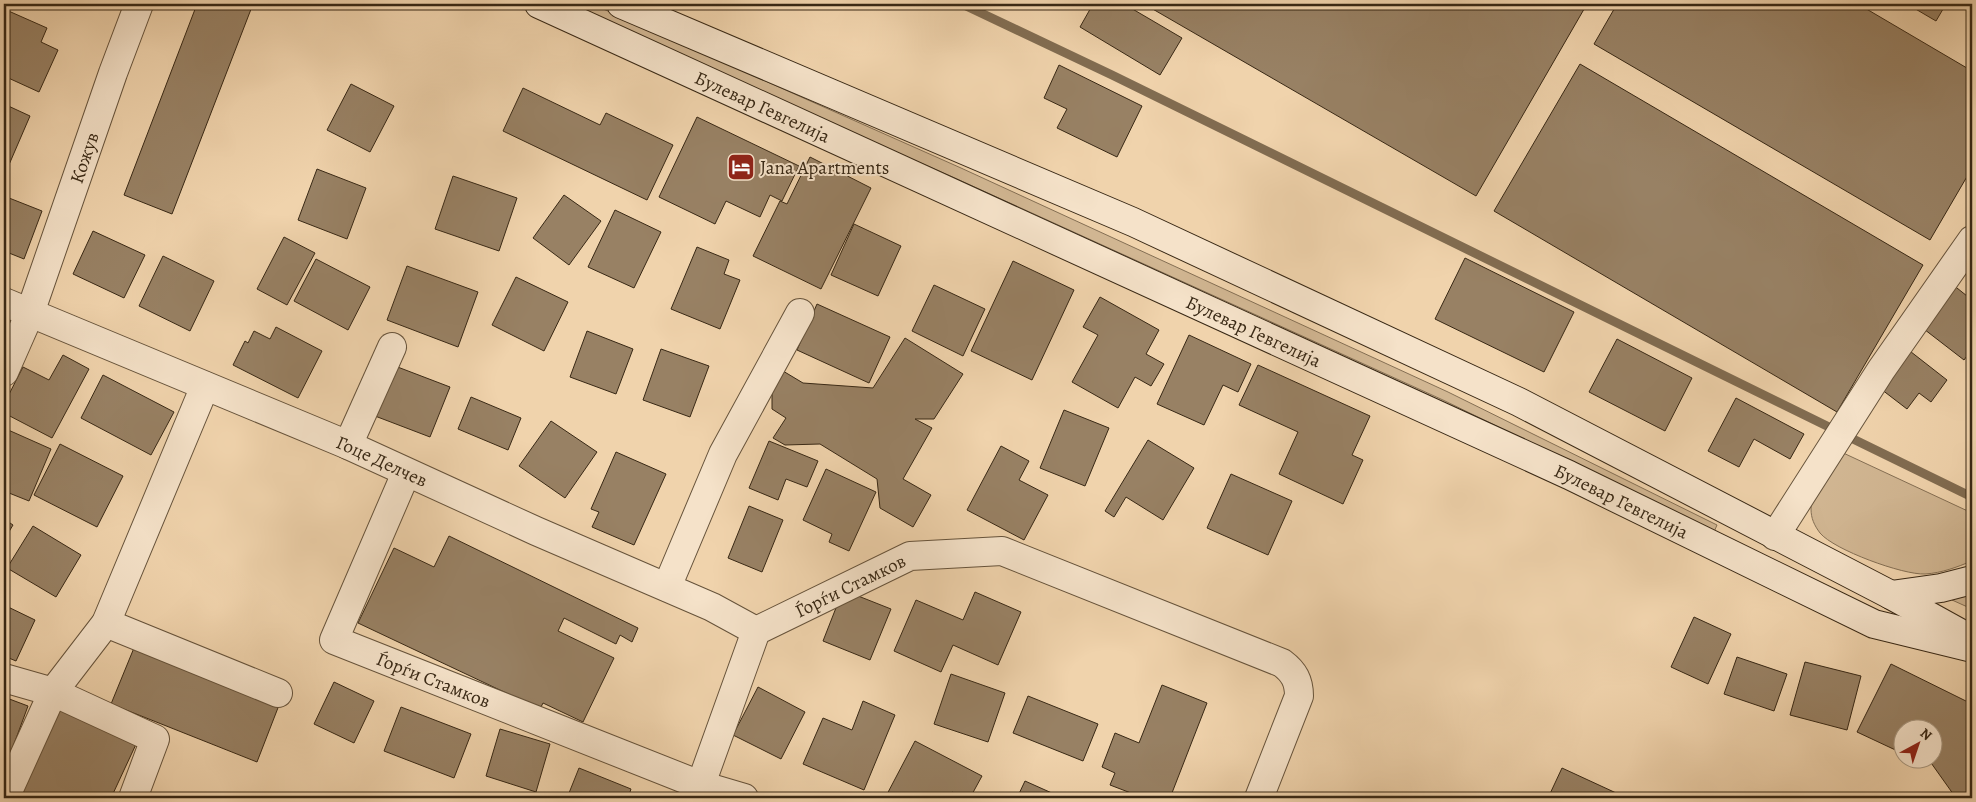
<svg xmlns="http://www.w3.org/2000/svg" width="1976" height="802" font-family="Alegreya,serif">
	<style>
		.green { fill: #d1b692; stroke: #846f54 }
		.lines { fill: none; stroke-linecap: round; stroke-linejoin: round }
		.stream { stroke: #816c51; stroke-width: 9 }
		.building { fill: #988164; stroke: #382815 }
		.street-casing { stroke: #66533b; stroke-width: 30 }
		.secondary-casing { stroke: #382815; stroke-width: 30 }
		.street { stroke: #f5e2c9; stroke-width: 28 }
		.secondary { stroke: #f5e2c9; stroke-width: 28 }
		.labels { text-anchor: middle; stroke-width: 4; stroke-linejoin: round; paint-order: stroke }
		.street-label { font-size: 19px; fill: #382815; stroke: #f5e2c9 }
		.poi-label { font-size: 19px; fill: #382815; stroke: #f5e2c9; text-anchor: start }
	</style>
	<rect width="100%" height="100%" fill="#f0d3ac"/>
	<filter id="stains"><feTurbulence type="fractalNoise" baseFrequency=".004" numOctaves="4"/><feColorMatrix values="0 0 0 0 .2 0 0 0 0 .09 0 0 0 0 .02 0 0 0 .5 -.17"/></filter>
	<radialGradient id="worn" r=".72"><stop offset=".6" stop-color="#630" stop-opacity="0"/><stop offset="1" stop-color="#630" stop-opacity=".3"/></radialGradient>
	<!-- green -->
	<path class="green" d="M 561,4 L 592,4 L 961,168 L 1448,392 L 1717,525 L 1714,532 L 1443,400 L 957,179 Z
		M 1839,451 L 1972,513 L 1972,561 C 1957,567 1942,573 1925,574 C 1903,575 1834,550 1820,533 C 1814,525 1811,518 1811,509 C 1810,500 1833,461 1839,451 Z
		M 1972,591 L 1972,609 L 1952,600 Z"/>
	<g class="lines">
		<!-- stream -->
		<path class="stream" d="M 962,4 L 1112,75 L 1829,427
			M 1849,437 L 1972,497"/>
	</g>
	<!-- building -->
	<path class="building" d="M 197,4 L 253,4 L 172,214 L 124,195 Z
		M 1093,4 L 1124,4 L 1182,38 L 1160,75 L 1080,27 Z
		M 1144,4 L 1587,4 L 1476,196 Z
		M 1617,4 L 1858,4 L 1972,71 L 1972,168 L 1930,240 L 1594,44 Z
		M 1907,4 L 1946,4 L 1936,21 Z
		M 4,9 L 47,28 L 41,42 L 58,50 L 39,92 L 4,76 Z
		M 1580,64 L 1923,265 L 1837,412 L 1494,211 Z
		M 1059,65 L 1142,106 L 1117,157 L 1057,128 L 1067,109 L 1044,98 Z
		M 351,84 L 394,106 L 370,152 L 327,130 Z
		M 523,88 L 600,125 L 606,113 L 673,145 L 647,200 L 503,131 Z
		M 4,104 L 30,116 L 8,167 L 4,165 Z
		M 697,117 L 799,166 L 782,201 L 770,195 L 760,217 L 726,201 L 715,224 L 659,197 Z
		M 810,157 L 871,188 L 821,289 L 753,256 L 780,201 L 787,204 Z
		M 317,169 L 366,188 L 347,239 L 298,220 Z
		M 453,176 L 517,198 L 499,251 L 435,229 Z
		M 564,195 L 601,221 L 569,265 L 533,238 Z
		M 4,196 L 42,211 L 24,259 L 4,251 Z
		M 615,210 L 661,232 L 634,288 L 588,267 Z
		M 854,224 L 901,246 L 878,296 L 831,275 Z
		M 93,231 L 145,255 L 124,298 L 73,274 Z
		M 284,237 L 315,253 L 287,305 L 257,289 Z
		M 697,247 L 729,260 L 724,274 L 740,280 L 720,329 L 671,309 Z
		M 163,256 L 214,281 L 190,331 L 139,306 Z
		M 1465,258 L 1574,312 L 1544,372 L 1435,319 Z
		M 316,259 L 370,287 L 348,330 L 294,301 Z
		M 1013,261 L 1074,290 L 1032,380 L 971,351 Z
		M 407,266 L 478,292 L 458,347 L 387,320 Z
		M 516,277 L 568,302 L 544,351 L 492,325 Z
		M 1952,284 L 1972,300 L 1972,349 L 1964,360 L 1920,326 Z
		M 934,285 L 985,309 L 963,356 L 912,331 Z
		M 1100,297 L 1159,330 L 1146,354 L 1164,364 L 1151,386 L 1135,377 L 1118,408 L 1072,382 L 1098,335 L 1083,327 Z
		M 817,304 L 890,337 L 869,383 L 797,350 Z
		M 276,327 L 322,351 L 298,398 L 233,365 L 245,341 L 248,343 L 254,331 L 270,339 Z
		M 587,331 L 633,349 L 616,394 L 570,377 Z
		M 1189,335 L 1251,364 L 1238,392 L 1223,385 L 1204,425 L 1157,404 Z
		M 905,338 L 963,374 L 934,419 L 915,419 L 932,428 L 903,479 L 931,495 L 913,527 L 880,508 L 877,479 L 820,444 L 785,445 L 773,438 L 786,418 L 772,409 L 772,387 L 783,371 L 803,383 L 873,388 Z
		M 1617,339 L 1692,378 L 1665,431 L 1589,392 Z
		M 1906,348 L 1947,380 L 1931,402 L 1919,393 L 1907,409 L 1877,386 Z
		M 661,349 L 709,366 L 690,417 L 643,400 Z
		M 63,355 L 89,369 L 52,438 L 4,413 L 4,404 L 23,367 L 49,380 Z
		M 1258,365 L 1370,416 L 1352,455 L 1363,460 L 1343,504 L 1279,474 L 1298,432 L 1239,405 Z
		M 395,366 L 450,387 L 430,437 L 375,416 Z
		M 103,375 L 174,412 L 151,455 L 81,418 Z
		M 471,397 L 521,418 L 508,450 L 458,429 Z
		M 1736,398 L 1804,434 L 1790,459 L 1754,439 L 1739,467 L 1708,451 Z
		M 1064,410 L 1109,428 L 1085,486 L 1040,468 Z
		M 551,421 L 597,452 L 565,498 L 519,466 Z
		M 6,429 L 51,449 L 29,501 L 4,491 L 4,435 Z
		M 1148,440 L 1194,468 L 1163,520 L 1126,497 L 1114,517 L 1105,511 Z
		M 769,441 L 818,461 L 807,487 L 786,479 L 778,500 L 749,488 Z
		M 60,444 L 123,476 L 97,527 L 34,495 Z
		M 1001,446 L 1029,461 L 1019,480 L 1048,495 L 1024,540 L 967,510 Z
		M 616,452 L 666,474 L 634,545 L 592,527 L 599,512 L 591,509 Z
		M 826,469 L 876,492 L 849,551 L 829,542 L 832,534 L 803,520 Z
		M 1231,474 L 1292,501 L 1268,555 L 1207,528 Z
		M 749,506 L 783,520 L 762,572 L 728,558 Z
		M 4,519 L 13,525 L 4,540 Z
		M 33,526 L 81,555 L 56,597 L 7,568 Z
		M 449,536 L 638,628 L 632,642 L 620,635 L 616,644 L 564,618 L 558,631 L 614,658 L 583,722 L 543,703 L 540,709 L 358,623 L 394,548 L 434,567 Z
		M 843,590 L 891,609 L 870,660 L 823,641 Z
		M 975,592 L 1021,612 L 998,665 L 953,645 L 941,672 L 894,651 L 916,600 L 963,620 Z
		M 4,605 L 35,620 L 16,661 L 4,656 Z
		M 1694,617 L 1731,634 L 1708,684 L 1671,667 Z
		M 136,643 L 281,700 L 257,762 L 111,704 Z
		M 1737,657 L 1787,674 L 1774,711 L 1724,694 Z
		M 1805,662 L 1861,676 L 1847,730 L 1790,715 Z
		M 1891,664 L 1972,704 L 1972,798 L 1956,798 L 1929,760 L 1934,760 L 1934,730 L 1904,730 L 1904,754 L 1857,732 Z
		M 951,674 L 1005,693 L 988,742 L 934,724 Z
		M 334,682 L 374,701 L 354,743 L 314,724 Z
		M 1162,685 L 1207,703 L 1170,798 L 1144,798 L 1110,785 L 1115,773 L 1102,767 L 1115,733 L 1139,743 Z
		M 758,687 L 805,712 L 781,759 L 733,735 Z
		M 1028,696 L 1098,724 L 1083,761 L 1013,733 Z
		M 4,697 L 28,706 L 7,763 L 4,761 Z
		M 54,701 L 138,740 L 111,798 L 10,798 Z
		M 863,701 L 895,715 L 864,790 L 803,764 L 823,718 L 852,730 Z
		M 401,707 L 471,734 L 454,778 L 384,751 Z
		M 500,729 L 550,744 L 536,792 L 486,776 Z
		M 915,741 L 982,776 L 970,798 L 963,798 L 952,792 L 949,798 L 885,798 Z
		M 579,768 L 631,789 L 628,798 L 567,798 Z
		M 1562,768 L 1627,798 L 1548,798 Z
		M 1025,781 L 1063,798 L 1017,798 Z
		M 433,794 L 442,798 L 431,798 Z
		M 1103,794 L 1113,798 L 1101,798 Z"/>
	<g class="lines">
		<!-- street casing -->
		<g class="street-casing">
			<g id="street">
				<path id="s1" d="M 4,302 L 348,445 L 536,531 L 712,607 L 756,631"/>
				<path id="s2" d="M 4,372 L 30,313 L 113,73 L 139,4"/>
				<path d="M 348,445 L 392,347"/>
				<path id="s3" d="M 406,473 L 334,640 L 700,785 L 744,798"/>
				<path d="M 1775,536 L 1881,370 L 1972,240"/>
				<path d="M 667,587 L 723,454 L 800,313"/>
				<path d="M 106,623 L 278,693"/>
				<path d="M 4,678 L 53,692 L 155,739 L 133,798"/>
				<path d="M 5,798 L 53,692 L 106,623 L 205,386"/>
				<path id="s4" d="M 696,798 L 756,631 L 910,556 L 1002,551 L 1282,663 C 1294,672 1299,681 1299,696 L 1259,798"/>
			</g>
		</g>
		<!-- secondary casing -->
		<g class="secondary-casing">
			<g id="secondary">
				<path id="s5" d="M 539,4 L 1569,475 L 1874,624 L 1972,648"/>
				<path d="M 621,4 L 1133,222 L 1519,402 L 1891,595 L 1967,637"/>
				<path d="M 1891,595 L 1941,588 L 1972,580"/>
			</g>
		</g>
		<!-- street -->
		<use href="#street" class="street"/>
		<!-- secondary -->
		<use href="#secondary" class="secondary"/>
	</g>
	<!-- icons -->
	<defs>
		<g id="hotel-square" transform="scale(1.4375)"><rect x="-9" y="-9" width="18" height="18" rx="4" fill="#8f2418" stroke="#f5e2c9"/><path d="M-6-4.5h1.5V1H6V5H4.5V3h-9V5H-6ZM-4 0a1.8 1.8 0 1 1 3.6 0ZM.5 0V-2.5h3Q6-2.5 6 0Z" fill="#fff"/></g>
	</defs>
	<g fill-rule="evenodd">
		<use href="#hotel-square" x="741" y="167"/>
	</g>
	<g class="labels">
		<!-- street labels -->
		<g class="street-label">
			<text dy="7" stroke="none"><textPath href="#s5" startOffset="246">Булевар Гевгелија</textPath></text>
			<text dy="7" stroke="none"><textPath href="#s2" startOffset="229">Кожув</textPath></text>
			<text dy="7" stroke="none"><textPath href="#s5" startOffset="786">Булевар Гевгелија</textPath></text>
			<text dy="7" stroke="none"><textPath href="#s1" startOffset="410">Гоце Делчев</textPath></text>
			<text dy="7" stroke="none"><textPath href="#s5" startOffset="1191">Булевар Гевгелија</textPath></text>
			<text dy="7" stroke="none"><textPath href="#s4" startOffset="282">Ѓорѓи Стамков</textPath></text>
			<text dy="7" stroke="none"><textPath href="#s3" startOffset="289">Ѓорѓи Стамков</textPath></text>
		</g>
		<!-- poi labels -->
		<g class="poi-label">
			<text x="760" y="174">Jana Apartments</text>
		</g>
	</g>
	<!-- margin -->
	<rect width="1976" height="802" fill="none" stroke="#f0d3ac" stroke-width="20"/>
	<rect x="5" y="5" width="1966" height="792" fill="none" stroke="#382815" stroke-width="2.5"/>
	<rect x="10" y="10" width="1956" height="782" fill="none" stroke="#382815"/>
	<!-- north arrow -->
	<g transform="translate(1918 744) rotate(40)"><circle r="24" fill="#f5e2c9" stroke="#a99881"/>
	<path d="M0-4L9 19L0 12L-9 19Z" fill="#8f2418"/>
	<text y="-8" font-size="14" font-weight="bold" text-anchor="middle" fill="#382815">N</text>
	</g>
	<rect width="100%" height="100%" filter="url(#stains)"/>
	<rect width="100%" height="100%" fill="url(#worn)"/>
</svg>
